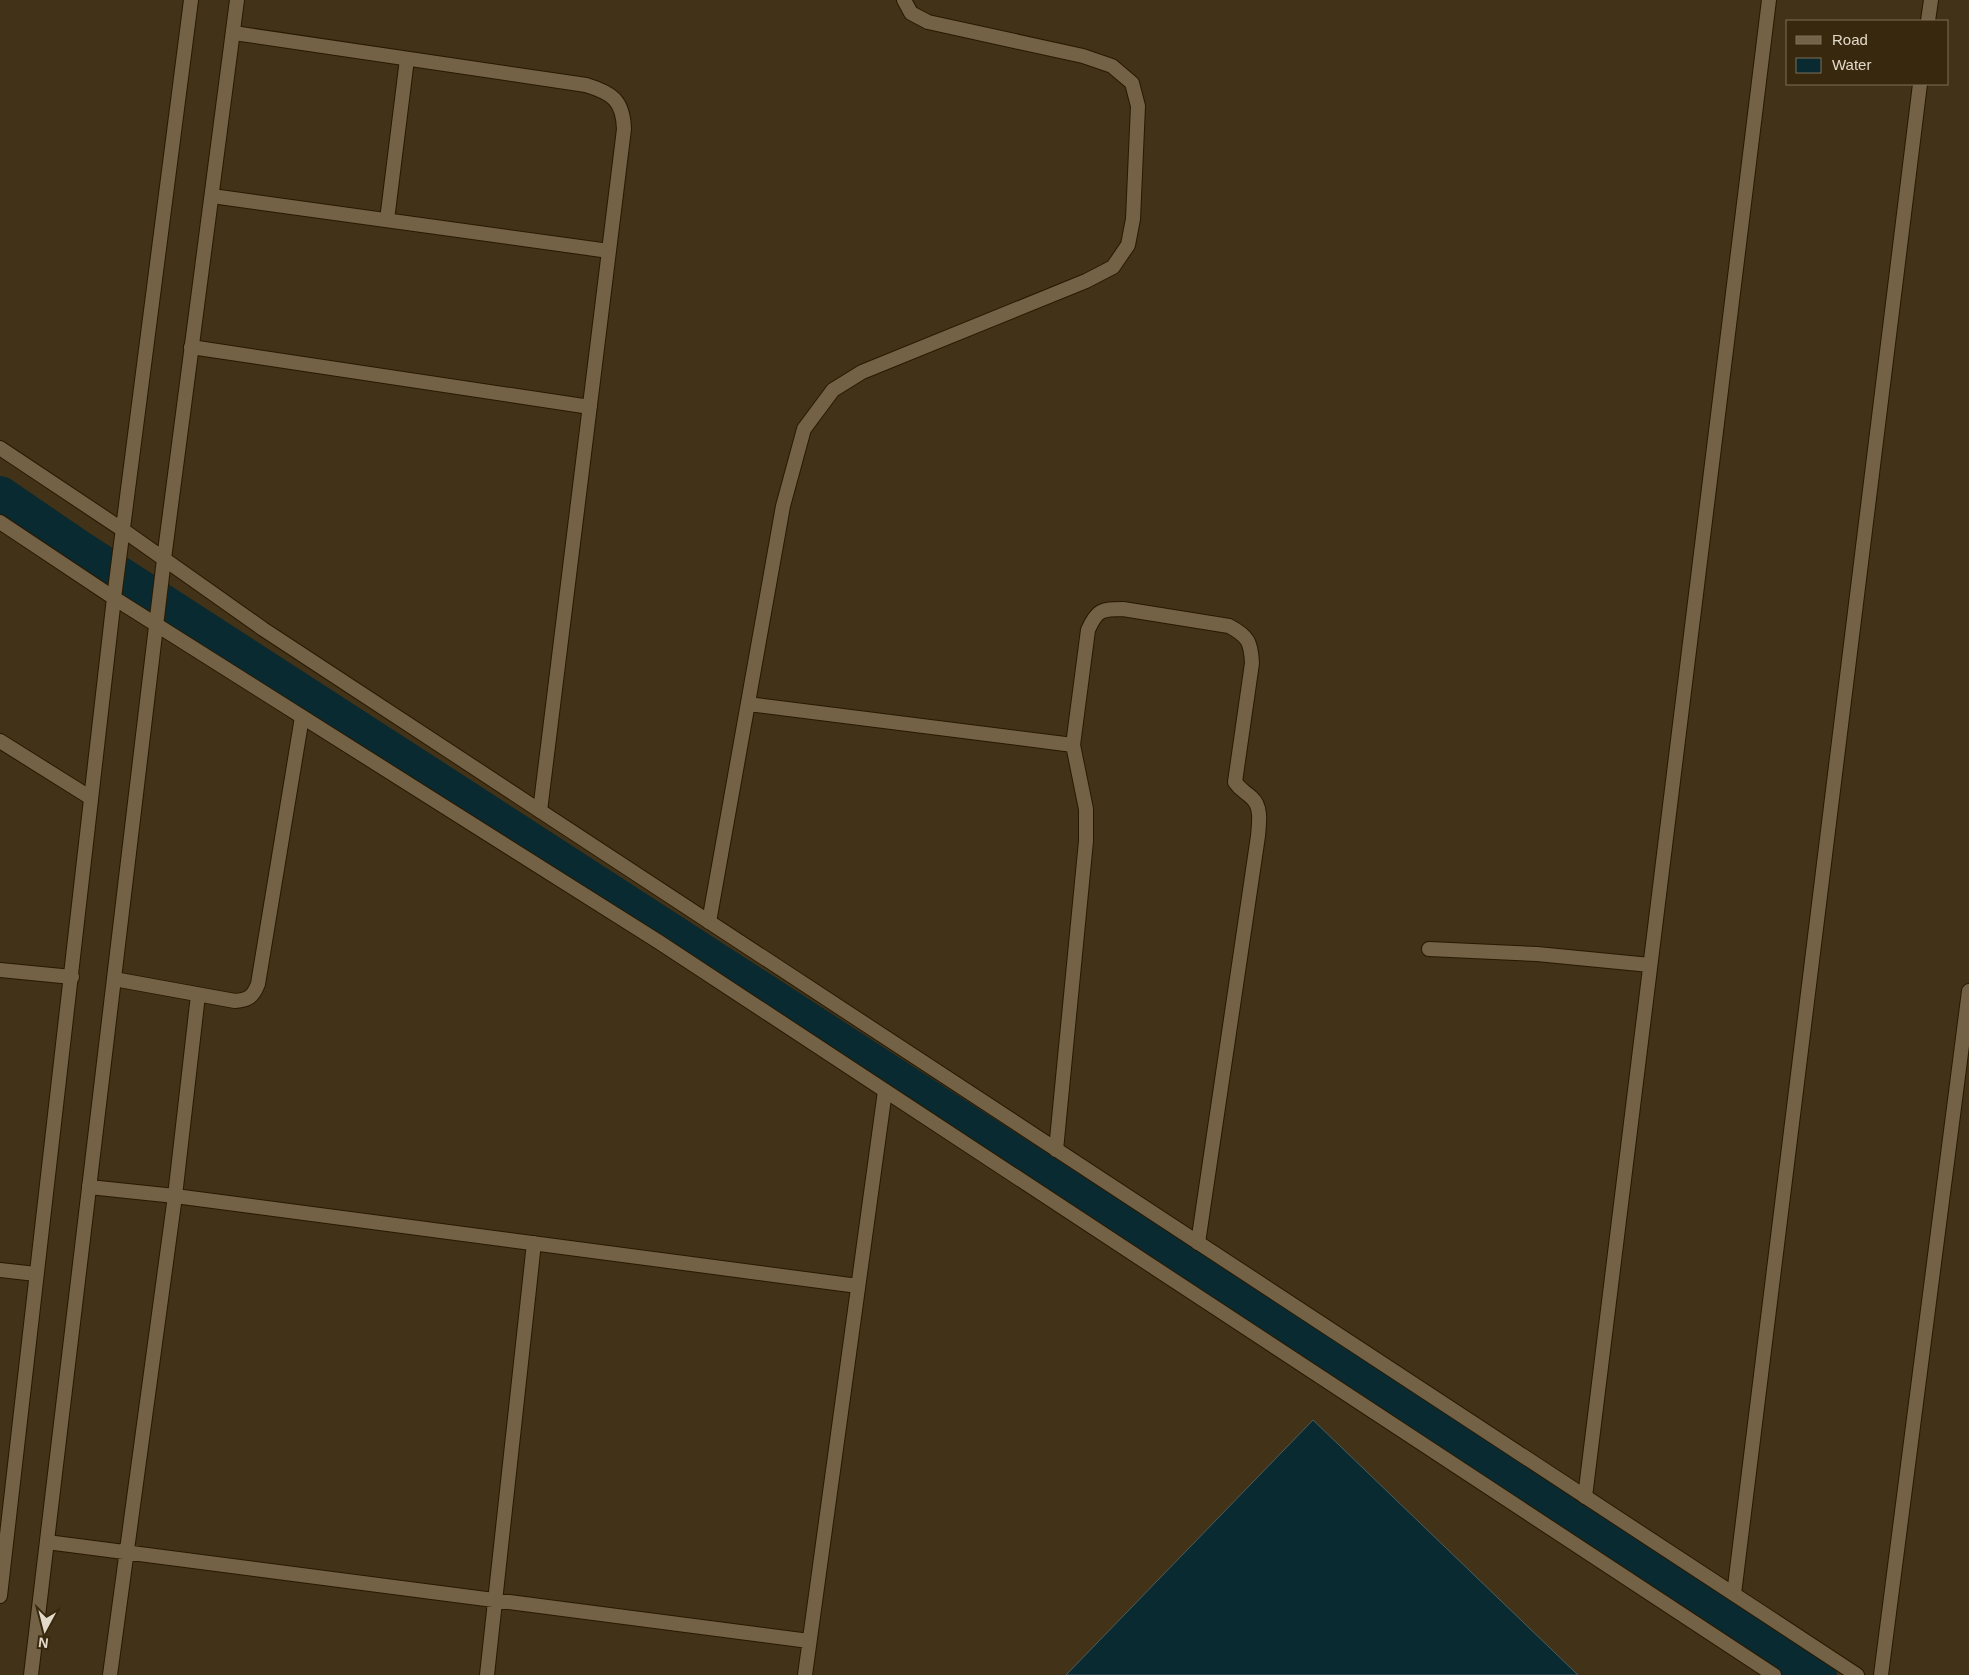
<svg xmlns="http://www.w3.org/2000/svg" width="1969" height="1675" font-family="Arial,sans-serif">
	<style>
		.water { fill: #092a31; stroke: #4a5e5f }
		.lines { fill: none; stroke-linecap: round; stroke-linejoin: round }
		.canal { stroke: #092a31; stroke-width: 38 }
		.minor-casing { stroke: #281900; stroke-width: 16 }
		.tertiary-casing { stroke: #281900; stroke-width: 16 }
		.minor { stroke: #746246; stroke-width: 14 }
		.tertiary { stroke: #746246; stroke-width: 14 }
	</style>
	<rect width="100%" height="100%" fill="#423217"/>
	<!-- water -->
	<path class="water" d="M 1313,1420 L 1578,1675 L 1066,1675 Z"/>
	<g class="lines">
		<!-- canal -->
		<path class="canal" d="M 0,495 L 79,549 L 1818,1675"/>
		<!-- minor casing -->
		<g class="minor-casing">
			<path id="minor" d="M 1928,21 L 1931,0
				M 234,33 L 586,85 C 612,93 623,100 624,129 L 540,811
				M 212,196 L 609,251
				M 387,220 L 407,59
				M 191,347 L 590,407
				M 748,704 L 1073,745
				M 0,741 L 91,798
				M 709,922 L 783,506 L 804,429 L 833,390 L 862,372 L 1086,281 L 1113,267 L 1128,245 L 1133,219 L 1138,106 L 1132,83 L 1112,66 L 1083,56 L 928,22 L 911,13 L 904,0
				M 1429,949 L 1537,954 L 1650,965
				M 0,970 L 72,977
				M 114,979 L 235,1001 C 248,1000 253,997 258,984 L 302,717
				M 1056,1150 L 1086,841 L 1086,809 L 1073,745 L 1088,630 C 1097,610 1101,609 1123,609 L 1229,626 C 1248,636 1251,642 1252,663 L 1235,782 C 1241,791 1245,791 1252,798 C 1262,807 1259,824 1258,836 L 1198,1243
				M 89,1187 L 175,1196 L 858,1286
				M 0,1270 L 36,1274
				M 1585,1497 L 1769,0
				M 47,1542 L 809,1641
				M 1734,1594 L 1920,84
				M 110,1675 L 175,1196 L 198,995
				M 487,1675 L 534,1243
				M 805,1675 L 885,1091
				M 1881,1675 L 1969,991"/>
		</g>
		<!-- tertiary casing -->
		<g class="tertiary-casing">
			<path id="tertiary" d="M 0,448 L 123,530 L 263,629 L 1857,1675
				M 0,522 L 114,598 L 659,942 L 1774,1675
				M 0,1596 L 114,598 L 191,0
				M 31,1675 L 164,559 L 237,0"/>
		</g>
		<!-- minor -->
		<use href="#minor" class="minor"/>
		<!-- tertiary -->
		<use href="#tertiary" class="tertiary"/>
	</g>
	<!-- legend -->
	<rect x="1786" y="20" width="162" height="65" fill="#38280d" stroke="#7c6f59"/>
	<rect x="1796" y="36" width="25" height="8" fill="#746246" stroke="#7c6f59"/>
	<text x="1832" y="45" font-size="15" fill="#e3d9ca">Road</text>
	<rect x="1796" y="58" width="25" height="15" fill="#092a31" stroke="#7c6f59"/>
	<text x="1832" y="70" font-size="15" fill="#e3d9ca">Water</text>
	<!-- north arrow -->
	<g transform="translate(45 1630) rotate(187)" stroke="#38280d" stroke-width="4" paint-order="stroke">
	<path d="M0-4L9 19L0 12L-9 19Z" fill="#e3d9ca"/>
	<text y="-8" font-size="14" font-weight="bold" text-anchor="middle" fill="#e3d9ca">N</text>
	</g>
</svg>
